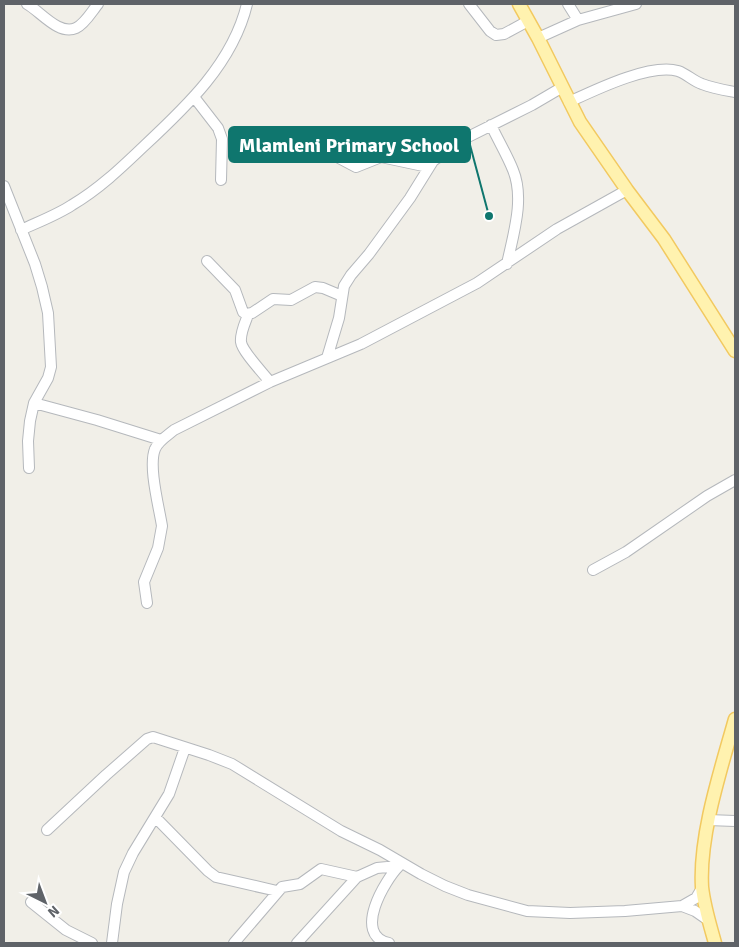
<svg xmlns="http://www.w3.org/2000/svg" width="739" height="947" font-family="Signika,sans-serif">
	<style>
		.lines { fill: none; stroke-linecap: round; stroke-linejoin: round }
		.minor-casing { stroke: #b5b8bc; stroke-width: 12 }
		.major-casing { stroke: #f2c960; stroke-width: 15 }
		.minor { stroke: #fff; stroke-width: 10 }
		.major { stroke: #fff2af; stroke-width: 12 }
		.leader { fill: none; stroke: #0f766e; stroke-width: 2 }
		.callout-dot { fill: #0f766e; stroke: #fff; stroke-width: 2 }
		.callout { fill: #0f766e; stroke: #0f766e; stroke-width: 2 }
		.callout-label { font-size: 20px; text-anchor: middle; font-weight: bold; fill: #fff }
	</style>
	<rect width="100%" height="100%" fill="#f1efe8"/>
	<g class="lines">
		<!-- minor casing -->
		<g class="minor-casing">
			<path id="minor" d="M 27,4 C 40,11 59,36 76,28 C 85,24 92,11 98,4
				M 469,4 L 490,31 L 496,35 L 504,34 L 528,21
				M 568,4 L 578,20
				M 538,38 L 578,20 L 636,4
				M 194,97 L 218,128 L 222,139 L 221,180
				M 569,102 C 595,90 650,63 678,71 C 687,74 693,81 702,84 C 712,88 724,90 735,92
				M 491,125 C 498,140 507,155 513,170 C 525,199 513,235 507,264
				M 293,144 L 320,148 L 356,167 L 381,157 L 428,167
				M 4,186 L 35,264 L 42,287 L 48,313 L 51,367 L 48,378 L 34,403 L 30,421 L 28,441 L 29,468
				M 21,230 C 38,222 57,215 72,205 C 99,189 121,168 143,147 C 186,107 233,63 247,4
				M 207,261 L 235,290 L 243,312 L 246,314 L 252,313 L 273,299 L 291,300 L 315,287 L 323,288 L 342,296
				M 248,315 C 245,323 240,333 241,342 C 242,351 263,373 270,382
				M 327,358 L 339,318 L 344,286 L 351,275 L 369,254 L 410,198 L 433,161 L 464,139 L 532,105 L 561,88
				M 34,403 L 97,420 L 161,440
				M 593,570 L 626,552 L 707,496 L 735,480
				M 147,603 L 144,582 L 158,548 L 162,526 C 159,507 148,466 155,449 C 158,441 168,435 174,430 L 270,382 L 361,344 L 477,283 L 557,229 L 627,190
				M 156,818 L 208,871 L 216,877 L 277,891
				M 708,820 L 735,821
				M 47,830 L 106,775 L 147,739 L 153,737 L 209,755 L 232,764 L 341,831 L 380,850 L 421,874 L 445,886 L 468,895 L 527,911 L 570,913 L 625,911 L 682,906 L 695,911 L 708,920
				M 31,902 L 66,930 L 92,943
				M 682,906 L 696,898 L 702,888
				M 112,943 L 117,904 L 124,872 L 133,853 L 169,794 L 185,748
				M 234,943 L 282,887 L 300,884 L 321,869 L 357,877
				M 297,943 L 357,877 L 377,868 L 398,866
				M 389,943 C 352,935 385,880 399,866"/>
		</g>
		<!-- major casing -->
		<g class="major-casing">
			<path id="major" d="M 519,4 L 538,38 L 580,122 L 627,190 L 664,239 L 735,351
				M 715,943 C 710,925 704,906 702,887 C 699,835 721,769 735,719"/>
		</g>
		<!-- minor -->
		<use href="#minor" class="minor"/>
		<!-- major -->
		<use href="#major" class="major"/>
	</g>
	<!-- callouts -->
	<path class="leader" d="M489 216L470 145"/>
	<circle class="callout-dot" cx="489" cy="216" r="5"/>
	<rect class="callout" x="229" y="127" width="241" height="35" rx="5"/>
	<g class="callout-label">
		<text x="349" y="152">Mlamleni Primary School</text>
	</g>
	<!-- border -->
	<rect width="739" height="947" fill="none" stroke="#5f6368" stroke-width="10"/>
	<!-- north arrow -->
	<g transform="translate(45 902) rotate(138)" stroke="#ffffff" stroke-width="4" paint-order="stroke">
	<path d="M0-4L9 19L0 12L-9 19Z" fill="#5f6368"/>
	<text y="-8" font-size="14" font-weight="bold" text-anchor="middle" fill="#5f6368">N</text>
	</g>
</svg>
